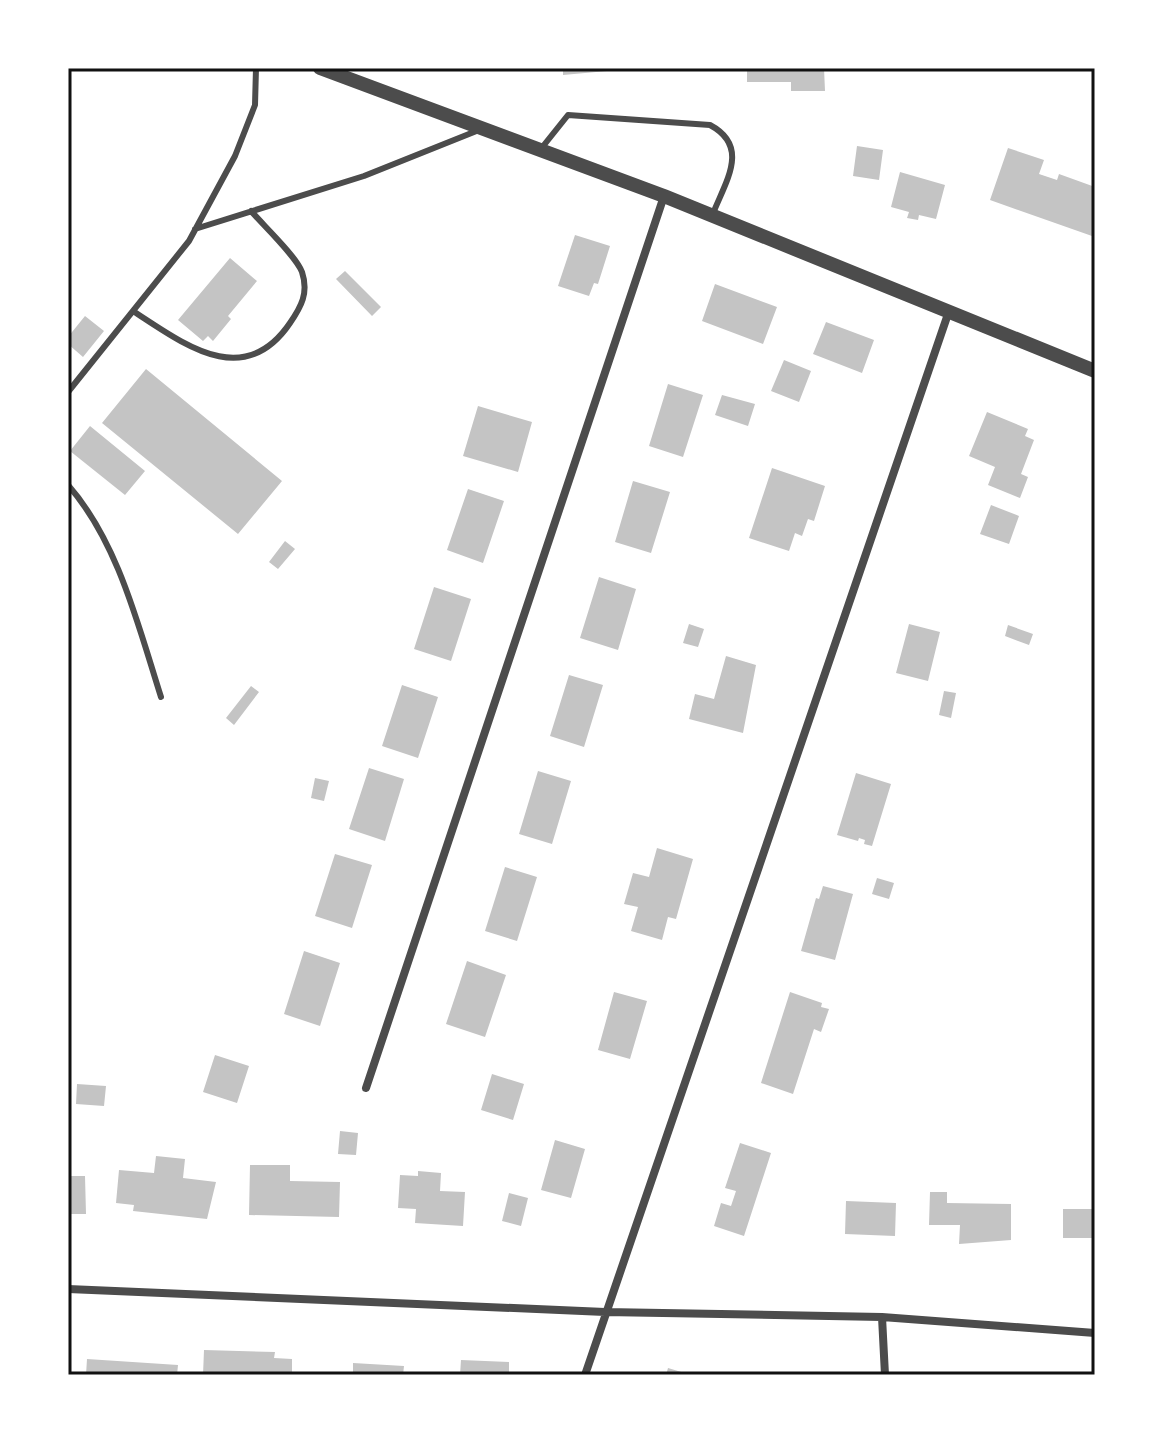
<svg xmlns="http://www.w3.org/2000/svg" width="1163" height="1443" font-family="'Zilla Slab',serif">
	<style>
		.building { fill: #c4c4c4 }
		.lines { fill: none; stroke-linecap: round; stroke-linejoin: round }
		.service { stroke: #4c4c4c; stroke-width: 6 }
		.minor { stroke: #4c4c4c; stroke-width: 8 }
		.tertiary { stroke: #4c4c4c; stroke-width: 14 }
		.neatline { fill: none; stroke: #111; stroke-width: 3 }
	</style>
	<rect width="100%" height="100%" fill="#fff"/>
	<!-- building -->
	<path class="building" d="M 563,68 L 618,68 L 618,70 L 563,75 Z
		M 747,68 L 824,68 L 825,91 L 791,91 L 791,82 L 747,82 Z
		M 857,146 L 883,150 L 879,180 L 853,176 Z
		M 1008,148 L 1044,160 L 1039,174 L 1057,180 L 1059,174 L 1095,187 L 1092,236 L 990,200 Z
		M 900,172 L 945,185 L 936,219 L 919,215 L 918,220 L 907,218 L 909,212 L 891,207 Z
		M 575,235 L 610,246 L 598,284 L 594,283 L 589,296 L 558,286 Z
		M 230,258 L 257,281 L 228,316 L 231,319 L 213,341 L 208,336 L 203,341 L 178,320 Z
		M 345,271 L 381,307 L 372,316 L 336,279 Z
		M 715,284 L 777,307 L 763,344 L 702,321 Z
		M 85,316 L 104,331 L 83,357 L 68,344 L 68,337 Z
		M 826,322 L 874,340 L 862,373 L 813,354 Z
		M 784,360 L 811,371 L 799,402 L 771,391 Z
		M 146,369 L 282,481 L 238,534 L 102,423 Z
		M 668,384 L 703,395 L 683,457 L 649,446 Z
		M 722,395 L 755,404 L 748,426 L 715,415 Z
		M 478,406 L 532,422 L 518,472 L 463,456 Z
		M 987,412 L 1028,429 L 1025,436 L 1034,440 L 1021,474 L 1028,477 L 1020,498 L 988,485 L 995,467 L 969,456 Z
		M 90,426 L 145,471 L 125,495 L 70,451 Z
		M 772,468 L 825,486 L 814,521 L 808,519 L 802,536 L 795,533 L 789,551 L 749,538 Z
		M 633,481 L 670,492 L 651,553 L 615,542 Z
		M 468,489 L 504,501 L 483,563 L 447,550 Z
		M 991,505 L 1019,516 L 1009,544 L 980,534 Z
		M 285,541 L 295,549 L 278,569 L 269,562 Z
		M 599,577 L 636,589 L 618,650 L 580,638 Z
		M 434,587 L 471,599 L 451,661 L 414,649 Z
		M 689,624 L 704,629 L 698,647 L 683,643 Z
		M 909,624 L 940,632 L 928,681 L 896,673 Z
		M 1008,625 L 1033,634 L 1029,645 L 1005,636 Z
		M 726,656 L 756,665 L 743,733 L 689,719 L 695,694 L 714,699 Z
		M 569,675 L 603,685 L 584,747 L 550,736 Z
		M 402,685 L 438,697 L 418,758 L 382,746 Z
		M 251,686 L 259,692 L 234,725 L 226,718 Z
		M 944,691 L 956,693 L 951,718 L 939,715 Z
		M 369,768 L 404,779 L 385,841 L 349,829 Z
		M 538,771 L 571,781 L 552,844 L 519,834 Z
		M 856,773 L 891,784 L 872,846 L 864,844 L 865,840 L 859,838 L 858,841 L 837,835 Z
		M 315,778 L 329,781 L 324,801 L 311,798 Z
		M 657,848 L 693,859 L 676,919 L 668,917 L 662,940 L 631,931 L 638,907 L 624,904 L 633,873 L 649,877 Z
		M 335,854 L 372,865 L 352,928 L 315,916 Z
		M 505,867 L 537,877 L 517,941 L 485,931 Z
		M 877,878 L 894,883 L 889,899 L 872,894 Z
		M 823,886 L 853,894 L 835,960 L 801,951 L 816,898 L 819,899 Z
		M 304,951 L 340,963 L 320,1026 L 284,1014 Z
		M 467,961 L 506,975 L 485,1037 L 446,1024 Z
		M 614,992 L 647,1001 L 630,1059 L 598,1050 Z
		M 790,992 L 822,1003 L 821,1007 L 829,1009 L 821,1032 L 814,1029 L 793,1094 L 761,1083 Z
		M 215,1055 L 249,1066 L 237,1103 L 203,1092 Z
		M 492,1074 L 524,1084 L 513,1120 L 481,1110 Z
		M 77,1084 L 106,1086 L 104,1106 L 76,1104 Z
		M 340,1131 L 358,1133 L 356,1155 L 338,1154 Z
		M 555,1140 L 585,1149 L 571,1198 L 541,1190 Z
		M 740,1143 L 771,1153 L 744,1236 L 714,1226 L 721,1203 L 731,1206 L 736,1191 L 725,1188 Z
		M 156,1156 L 185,1159 L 183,1178 L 216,1182 L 207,1219 L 133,1211 L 134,1205 L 116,1203 L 119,1170 L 154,1173 Z
		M 250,1165 L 290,1165 L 290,1181 L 340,1182 L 339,1217 L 249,1215 Z
		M 418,1171 L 441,1173 L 440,1191 L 465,1192 L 463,1226 L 415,1223 L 416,1209 L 398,1208 L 400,1175 L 418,1176 Z
		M 68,1176 L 85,1176 L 86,1214 L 68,1214 Z
		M 930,1192 L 947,1192 L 947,1203 L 1011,1204 L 1011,1240 L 959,1244 L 960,1225 L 929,1225 Z
		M 509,1193 L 528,1198 L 521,1226 L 502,1221 Z
		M 846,1201 L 896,1203 L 895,1236 L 845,1234 Z
		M 1063,1209 L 1095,1209 L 1095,1238 L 1063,1238 Z
		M 204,1350 L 275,1352 L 274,1358 L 292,1359 L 292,1375 L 203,1375 Z
		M 87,1359 L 178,1365 L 177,1375 L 86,1375 Z
		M 461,1360 L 509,1362 L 509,1375 L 460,1375 Z
		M 353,1363 L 404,1366 L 403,1375 L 353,1375 Z
		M 668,1368 L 688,1374 L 688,1375 L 666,1375 Z"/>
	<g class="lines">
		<!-- service -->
		<path class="service" d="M 540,150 L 568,115 L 710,125 C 751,147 725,182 712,216
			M 195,229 L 364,176 L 479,130
			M 133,311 C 184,344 244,391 290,323 C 301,307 309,293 302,272 C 296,256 264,226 251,211
			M 68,392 L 189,241 L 235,156 L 255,105 L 256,68
			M 68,485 C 118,542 138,625 161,697"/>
		<!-- minor -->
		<path class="minor" d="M 366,1088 L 664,196
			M 68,1289 L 605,1312 L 882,1317 L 1095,1333
			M 882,1317 L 885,1375
			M 585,1375 L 949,311"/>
		<!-- tertiary -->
		<path class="tertiary" d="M 320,68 L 664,196 L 1095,371"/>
	</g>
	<!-- border -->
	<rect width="1163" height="1443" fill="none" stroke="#ffffff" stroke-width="140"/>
	<rect x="70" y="70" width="1023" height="1303" class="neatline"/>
</svg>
